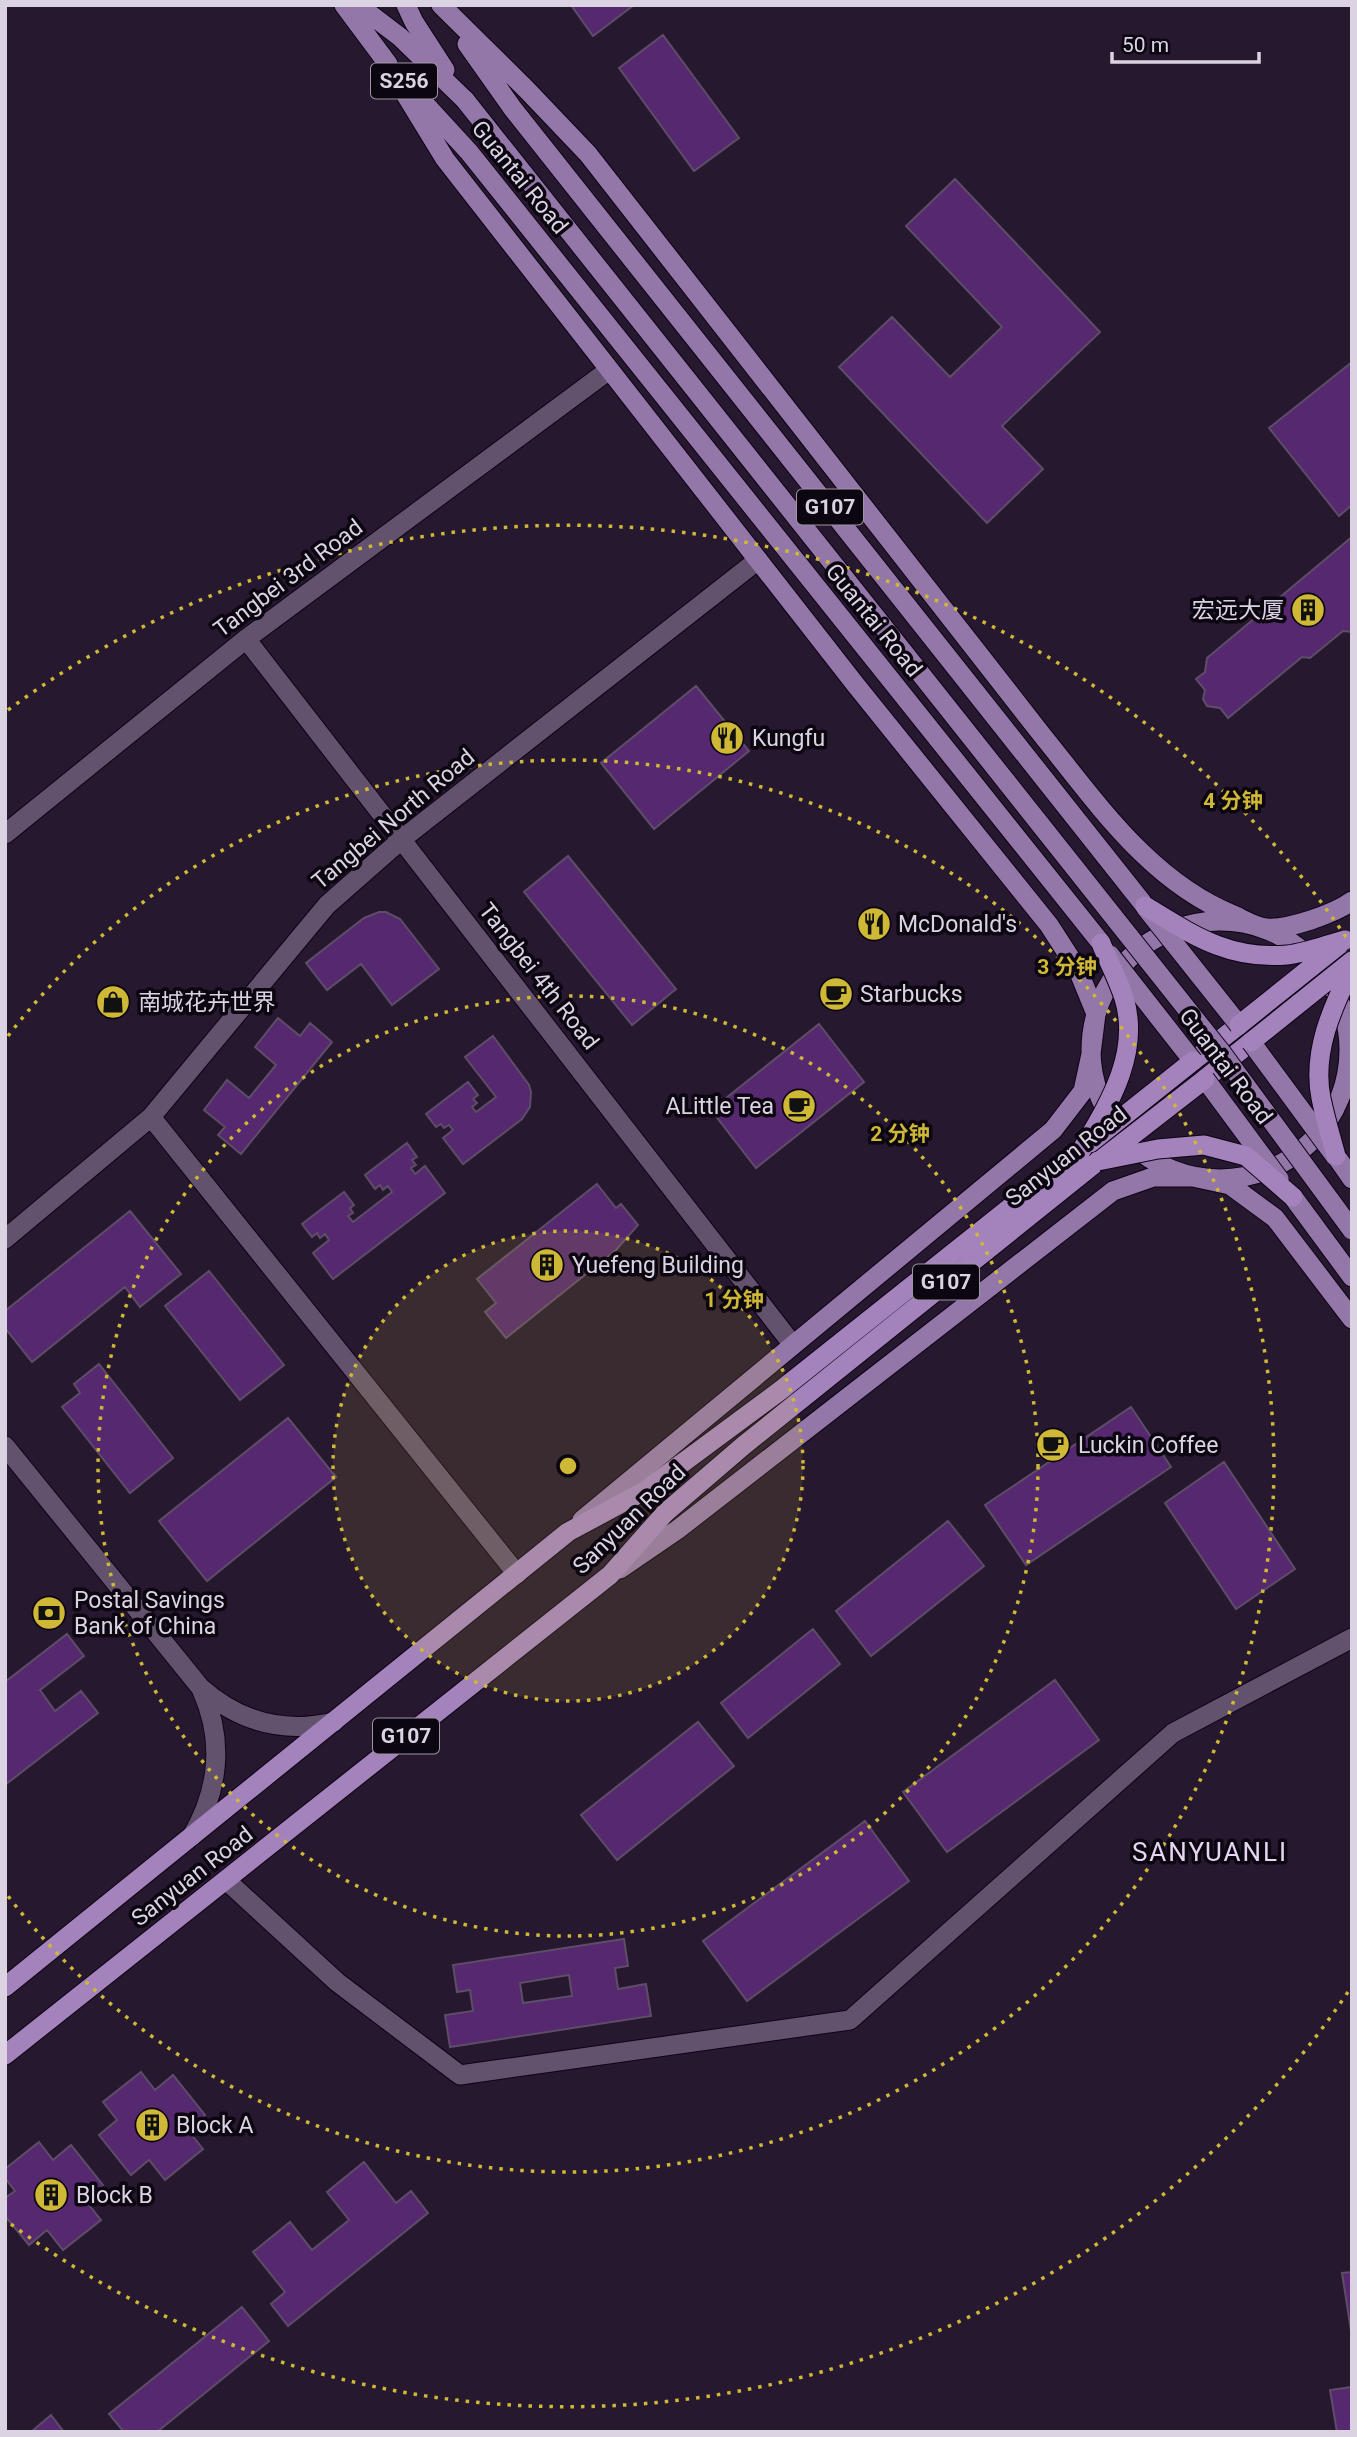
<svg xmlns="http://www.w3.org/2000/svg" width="1357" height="2437" font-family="Roboto,'Noto Sans SC',sans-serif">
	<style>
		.building { fill: #55286f; stroke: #5d4d67; stroke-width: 2; fill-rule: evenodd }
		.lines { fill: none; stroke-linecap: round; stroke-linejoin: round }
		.minor-casing { stroke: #0e0316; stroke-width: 21 }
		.tertiary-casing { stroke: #0e0316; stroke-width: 21 }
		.primary-casing { stroke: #0e0316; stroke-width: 21 }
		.trunk-casing { stroke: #0e0316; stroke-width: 21 }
		.minor { stroke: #62526d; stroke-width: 19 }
		.tertiary { stroke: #62526d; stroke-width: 19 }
		.primary { stroke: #9377a8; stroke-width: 19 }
		.trunk { stroke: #a483bc; stroke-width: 19 }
		.primary-bridge-casing { stroke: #0e0316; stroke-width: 21; stroke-linecap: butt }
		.trunk-bridge-casing { stroke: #0e0316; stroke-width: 21; stroke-linecap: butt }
		.primary-bridge { stroke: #9377a8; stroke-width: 19 }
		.trunk-bridge { stroke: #a483bc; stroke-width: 19 }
		.ring { fill: none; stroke: #d0b837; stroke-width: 3.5; stroke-dasharray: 3.5 7 }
		.labels { text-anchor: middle; stroke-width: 7; stroke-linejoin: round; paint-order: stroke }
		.shield { fill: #0c0610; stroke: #9d95a3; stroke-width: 2 }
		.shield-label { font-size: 21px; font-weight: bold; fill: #dbd2e2 }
		.street-label { font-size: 23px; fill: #dbd2e2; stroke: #0c0610 }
		.poi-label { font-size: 23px; fill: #dbd2e2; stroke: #0c0610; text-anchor: start }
		.quarter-label { font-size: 26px; letter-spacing: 2px; fill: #e6d4f3; stroke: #0c0610 }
		.centre { fill: #d0b837; stroke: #0c0610; stroke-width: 3.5 }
		.ring-label { font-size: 21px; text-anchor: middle; font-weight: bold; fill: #d0b837; stroke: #0c0610; stroke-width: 7; stroke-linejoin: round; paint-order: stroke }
	</style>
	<rect width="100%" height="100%" fill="#26182f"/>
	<!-- building -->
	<path class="building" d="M 571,5 L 634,5 L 593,36 Z
		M 663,35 L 739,138 L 694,171 L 619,68 Z
		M 955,179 L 1100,332 L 1002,426 L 1043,469 L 987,523 L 839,367 L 892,317 L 950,377 L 1002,327 L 906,226 Z
		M 1352,362 L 1352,505 L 1339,516 L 1269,428 Z
		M 1352,537 L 1352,632 L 1343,631 L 1310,658 L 1302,657 L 1228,718 L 1220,708 L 1207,706 L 1203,699 L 1205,690 L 1196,679 L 1205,672 L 1207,658 Z
		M 696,686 L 749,751 L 654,829 L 601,763 Z
		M 568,856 L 676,989 L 632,1025 L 524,892 Z
		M 379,912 L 386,912 L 400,919 L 439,969 L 392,1005 L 361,964 L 327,990 L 306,963 L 364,918 Z
		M 278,1018 L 300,1036 L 310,1023 L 332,1042 L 241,1154 L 218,1135 L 225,1127 L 204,1110 L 227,1080 L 249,1098 L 276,1065 L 255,1047 Z
		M 819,1024 L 864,1082 L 756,1168 L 711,1110 Z
		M 493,1036 L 529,1085 L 531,1092 L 530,1107 L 522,1119 L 463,1164 L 443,1138 L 453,1130 L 449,1125 L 444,1128 L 441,1124 L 436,1127 L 426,1114 L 468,1082 L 478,1095 L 473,1099 L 477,1103 L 472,1107 L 476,1112 L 496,1097 L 465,1057 Z
		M 407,1143 L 417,1157 L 412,1160 L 416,1165 L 411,1168 L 415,1174 L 425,1166 L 445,1193 L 333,1279 L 313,1253 L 329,1240 L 325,1234 L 320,1238 L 317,1233 L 312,1237 L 302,1224 L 344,1192 L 354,1205 L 350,1208 L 353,1213 L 348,1216 L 353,1222 L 392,1192 L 388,1186 L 383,1190 L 380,1185 L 375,1189 L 365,1175 Z
		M 597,1184 L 616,1208 L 621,1204 L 638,1225 L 616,1250 L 506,1338 L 485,1312 L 496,1303 L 477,1279 Z
		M 130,1211 L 181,1274 L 140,1307 L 125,1287 L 32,1362 L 5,1328 L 5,1311 Z
		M 209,1271 L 284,1365 L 240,1400 L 165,1306 Z
		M 99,1364 L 173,1458 L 130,1493 L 62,1407 L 80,1393 L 74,1384 Z
		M 1131,1407 L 1171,1467 L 1026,1565 L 985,1505 Z
		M 288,1418 L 336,1477 L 207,1581 L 159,1521 Z
		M 1224,1462 L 1295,1569 L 1236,1609 L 1165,1503 Z
		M 948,1521 L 984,1566 L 871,1656 L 836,1611 Z
		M 813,1629 L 840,1664 L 748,1738 L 721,1703 Z
		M 67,1634 L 84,1656 L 40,1690 L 55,1711 L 81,1691 L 98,1713 L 5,1785 L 5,1682 Z
		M 1055,1680 L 1099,1740 L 947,1852 L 903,1792 Z
		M 698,1722 L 734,1766 L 617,1860 L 581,1815 Z
		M 865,1821 L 909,1881 L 747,2001 L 703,1941 Z
		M 624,1939 L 628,1966 L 615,1968 L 618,1989 L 646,1984 L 651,2016 L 450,2047 L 445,2015 L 473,2011 L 470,1990 L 457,1992 L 453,1965 ZM 569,1975 L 572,1996 L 523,2003 L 520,1983 Z
		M 141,2072 L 155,2090 L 173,2075 L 205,2115 L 187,2129 L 203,2149 L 165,2180 L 149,2160 L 131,2175 L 99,2135 L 117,2120 L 103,2102 Z
		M 39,2142 L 53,2160 L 71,2145 L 103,2185 L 85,2200 L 101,2220 L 63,2250 L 47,2230 L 29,2245 L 5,2216 L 5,2198 L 15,2191 L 5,2178 L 5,2169 Z
		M 364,2162 L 396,2203 L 411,2191 L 428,2213 L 288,2326 L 271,2304 L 285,2292 L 253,2252 L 290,2222 L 312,2250 L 349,2220 L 327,2192 Z
		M 1352,2272 L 1352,2337 L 1342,2273 Z
		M 242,2307 L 269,2341 L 157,2432 L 124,2432 L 109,2414 Z
		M 1352,2387 L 1352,2432 L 1337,2432 L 1330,2390 Z
		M 51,2415 L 64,2432 L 31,2432 Z"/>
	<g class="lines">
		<!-- minor casing -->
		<g class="minor-casing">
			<path id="minor" d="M 246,639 L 793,1345
				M 5,834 L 246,639 L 609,370
				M 151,1117 L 517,1574
				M 5,1239 L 151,1117 L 327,905 L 402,839 L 758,560
				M 5,1446 L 200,1687 C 239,1722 283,1734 334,1722
				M 192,1836 C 219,1790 224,1740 202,1691"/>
		</g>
		<!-- tertiary casing -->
		<g class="tertiary-casing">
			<path id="tertiary" d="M 226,1880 L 337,1982 L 460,2075 L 850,2020 L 1173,1733 L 1352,1638"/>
		</g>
		<!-- primary casing -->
		<g class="primary-casing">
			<path id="primary" d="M 344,5 L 388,64
				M 358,5 L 400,37 L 465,100
				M 406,5 L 414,22 L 445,70
				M 441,5 L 527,90 L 588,154 L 1042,735 C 1097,803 1151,883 1236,916 C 1244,920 1256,927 1266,928 C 1288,930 1334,914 1352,901
				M 467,44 L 513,109 L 1145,906
				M 382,56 L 445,159 L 855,684 L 1049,925 L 1078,970 L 1096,1014 L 1091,1054 L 1083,1091 L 1053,1130 L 582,1520
				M 413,91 L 469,152 L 1101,943
				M1091 1050a129 129 0 1 1 258 0a129 129 0 1 1-258 0Z
				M 1336,1156 L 1352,1179
				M 1293,1197 L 1352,1277
				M 620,1569 L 677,1530 L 1113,1191 L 1153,1177 L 1193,1177 L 1230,1185 L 1275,1218 L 1352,1319"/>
		</g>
		<!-- trunk casing -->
		<g class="trunk-casing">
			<path id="trunk" d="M 1193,1061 L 1239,1025
				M 1205,1079 L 1251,1042
				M 5,1987 L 568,1532 L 646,1490 L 781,1390 L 1081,1151
				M 5,2055 L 610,1575 L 665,1513 L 743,1446 L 1098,1161"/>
		</g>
		<!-- minor -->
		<use href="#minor" class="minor"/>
		<!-- tertiary -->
		<use href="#tertiary" class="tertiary"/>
		<!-- primary -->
		<use href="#primary" class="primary"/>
		<!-- trunk -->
		<use href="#trunk" class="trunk"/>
		<!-- primary-bridge casing -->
		<g class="primary-bridge-casing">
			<path id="primary-bridge" d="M 465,100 L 1221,1052 L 1352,1230
				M 1146,908 L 1239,1025
				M 1110,955 L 1193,1061
				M 1251,1042 L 1335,1156
				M 1205,1079 L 1279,1179"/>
		</g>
		<!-- trunk-bridge casing -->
		<g class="trunk-bridge-casing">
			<path id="trunk-bridge" d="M 1145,906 C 1193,935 1228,960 1287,955 C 1306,953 1326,945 1345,940
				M 1239,1025 L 1339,945
				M 1251,1042 L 1352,961
				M 1090,1143 L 1193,1061
				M 1081,1151 C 1108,1105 1141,1054 1124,998 C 1118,979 1108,961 1101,943
				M 1336,1156 C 1331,1137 1325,1118 1321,1098 C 1312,1052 1332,1008 1352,968
				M 1102,1159 L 1205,1079
				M 1098,1161 L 1158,1149 L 1204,1145 L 1246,1156 L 1293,1197"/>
		</g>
		<!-- primary-bridge -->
		<use href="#primary-bridge" class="primary-bridge"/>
		<!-- trunk-bridge -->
		<use href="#trunk-bridge" class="trunk-bridge"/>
	</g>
	<!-- distance rings -->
	<circle cx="568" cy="1466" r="235" fill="#d0b837" fill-opacity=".12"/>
	<g class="ring">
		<circle cx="568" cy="1466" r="235"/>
		<circle cx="568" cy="1466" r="470"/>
		<path d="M8 1036A706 706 0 1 1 8 1896"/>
		<path d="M1348 1992A941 941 0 0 1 8 2222M8 710A941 941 0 0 1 1348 940"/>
	</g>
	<!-- icons -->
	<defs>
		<g id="building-disc" transform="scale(1.75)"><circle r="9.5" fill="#d0b837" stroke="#0c0610"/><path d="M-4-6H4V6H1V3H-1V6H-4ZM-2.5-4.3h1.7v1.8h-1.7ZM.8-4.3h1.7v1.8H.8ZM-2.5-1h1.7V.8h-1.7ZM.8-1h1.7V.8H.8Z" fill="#111"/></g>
		<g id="restaurant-disc" transform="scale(1.75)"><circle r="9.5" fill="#d0b837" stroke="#0c0610"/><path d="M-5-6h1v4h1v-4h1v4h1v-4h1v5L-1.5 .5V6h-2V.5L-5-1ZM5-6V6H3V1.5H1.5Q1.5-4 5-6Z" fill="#111"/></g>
		<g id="cafe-disc" transform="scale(1.75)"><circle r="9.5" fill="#d0b837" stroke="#0c0610"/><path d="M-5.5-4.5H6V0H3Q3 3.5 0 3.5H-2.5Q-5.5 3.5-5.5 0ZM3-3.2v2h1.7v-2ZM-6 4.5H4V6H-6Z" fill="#111"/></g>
		<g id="shop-disc" transform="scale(1.75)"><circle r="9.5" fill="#d0b837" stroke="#0c0610"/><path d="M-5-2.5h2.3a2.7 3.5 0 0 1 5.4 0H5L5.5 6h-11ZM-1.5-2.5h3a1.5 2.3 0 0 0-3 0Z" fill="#111"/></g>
		<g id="bank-disc" transform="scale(1.75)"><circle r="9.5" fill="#d0b837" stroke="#0c0610"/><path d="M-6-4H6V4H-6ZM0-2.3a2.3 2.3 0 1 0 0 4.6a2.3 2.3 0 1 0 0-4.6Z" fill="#111"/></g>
	</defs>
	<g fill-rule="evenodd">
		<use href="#building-disc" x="1308" y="610"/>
		<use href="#restaurant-disc" x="727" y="738"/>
		<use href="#restaurant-disc" x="874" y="924"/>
		<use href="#cafe-disc" x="836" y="994"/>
		<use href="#shop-disc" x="113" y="1002"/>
		<use href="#cafe-disc" x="799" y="1106"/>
		<use href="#building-disc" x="547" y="1265"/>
		<use href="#cafe-disc" x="1053" y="1445"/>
		<use href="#bank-disc" x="49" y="1613"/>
		<use href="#building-disc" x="152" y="2125"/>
		<use href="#building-disc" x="51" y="2195"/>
	</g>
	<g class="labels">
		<!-- shield labels -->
		<g class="shield">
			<rect x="371" y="63.5" width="66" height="35" rx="5"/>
			<rect x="797" y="489.5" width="66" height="35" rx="5"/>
			<rect x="913" y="1264.5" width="66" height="35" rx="5"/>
			<rect x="373" y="1718.5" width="66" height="35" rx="5"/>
		</g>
		<g class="shield-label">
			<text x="404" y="88">S256</text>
			<text x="830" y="514">G107</text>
			<text x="946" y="1289">G107</text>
			<text x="406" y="1743">G107</text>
		</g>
		<!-- street labels -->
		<g class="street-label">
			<text transform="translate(520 177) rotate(51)" y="8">Guantai Road</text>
			<text transform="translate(288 578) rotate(-37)" y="8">Tangbei 3rd Road</text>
			<text transform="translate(874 620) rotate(51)" y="8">Guantai Road</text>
			<text transform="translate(393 819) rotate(-40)" y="8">Tangbei North Road</text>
			<text transform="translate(539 976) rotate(52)" y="8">Tangbei 4th Road</text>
			<text transform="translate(1226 1066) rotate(53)" y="8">Guantai Road</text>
			<text transform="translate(1066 1156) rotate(-38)" y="8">Sanyuan Road</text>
			<text transform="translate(629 1519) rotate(-44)" y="8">Sanyuan Road</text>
			<text transform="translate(192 1876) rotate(-38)" y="8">Sanyuan Road</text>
		</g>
		<!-- poi labels -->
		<g class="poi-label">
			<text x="1284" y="618" text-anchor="end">宏远大厦</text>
			<text x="752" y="746">Kungfu</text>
			<text x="898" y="932">McDonald's</text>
			<text x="860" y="1002">Starbucks</text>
			<text x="138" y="1010">南城花卉世界</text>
			<text x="774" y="1114" text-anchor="end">ALittle Tea</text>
			<text x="572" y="1273">Yuefeng Building</text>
			<text x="1078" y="1453">Luckin Coffee</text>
			<text x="74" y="1608">Postal Savings<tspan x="74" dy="26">Bank of China</tspan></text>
			<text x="176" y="2133">Block A</text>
			<text x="76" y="2203">Block B</text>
		</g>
		<!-- quarter labels -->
		<g class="quarter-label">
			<text x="1210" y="1861">SANYUANLI</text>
		</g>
	</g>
	<circle cx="568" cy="1466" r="10" class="centre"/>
	<g class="ring-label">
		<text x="1233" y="808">4 分钟</text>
		<text x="1067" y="974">3 分钟</text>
		<text x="900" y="1141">2 分钟</text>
		<text x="734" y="1307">1 分钟</text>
	</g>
	<!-- border -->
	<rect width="1357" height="2437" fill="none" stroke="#dbd2e2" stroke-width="14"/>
	<!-- scale -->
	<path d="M1112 52v10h147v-10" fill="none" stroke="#dbd2e2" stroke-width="3.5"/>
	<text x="1122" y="52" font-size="21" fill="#dbd2e2" stroke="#0c0610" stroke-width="5" paint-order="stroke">50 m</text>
</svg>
